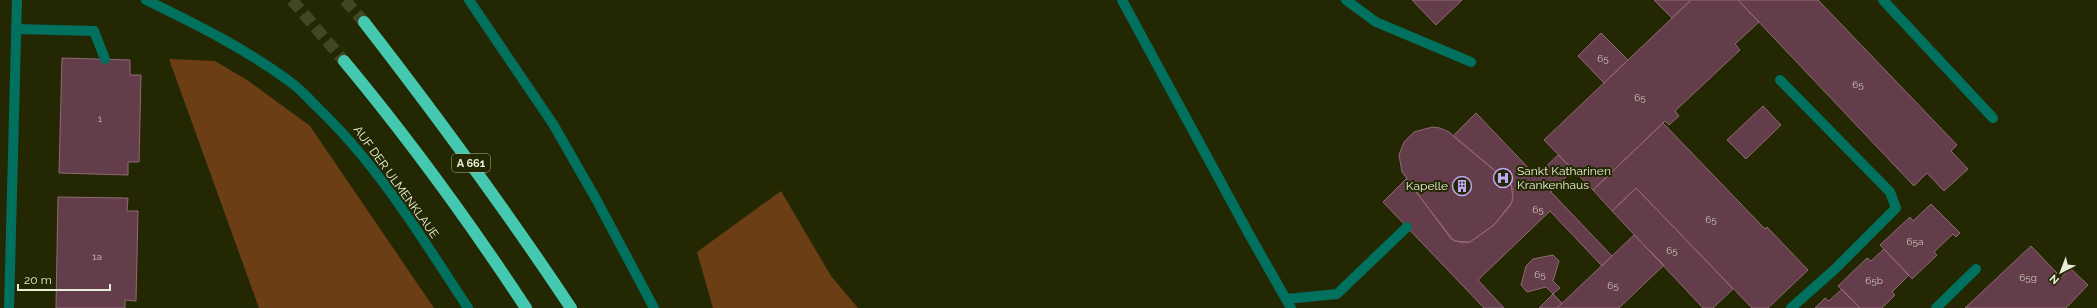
<svg xmlns="http://www.w3.org/2000/svg" width="2097" height="308" font-family="Raleway,sans-serif">
	<style>
		.green { fill: #6c3e16 }
		.building { fill: #633d4a; stroke: #926876 }
		.lines { fill: none; stroke-linecap: round; stroke-linejoin: round }
		.highway-tunnel { stroke: #414623; stroke-width: 12; stroke-dasharray: 12 6; stroke-linecap: butt }
		.lane { stroke: #00705f; stroke-width: 10 }
		.street { stroke: #00705f; stroke-width: 10 }
		.highway { stroke: #44c9b0; stroke-width: 12 }
		.labels { text-anchor: middle; stroke-width: 4; stroke-linejoin: round; paint-order: stroke }
		.number-label { font-size: 10px; fill: #c8c2b5 }
		.shield { fill: #232803; stroke: #aeb399; stroke-width: 1 }
		.shield-label { font-size: 11px; font-weight: bold; fill: #e9eed9 }
		.poi-label { font-size: 12px; fill: #e9eed9; stroke: #232803; text-anchor: start }
		.street-label { font-size: 12px; fill: #e9eed9; stroke: #232803 }
	</style>
	<rect width="100%" height="100%" fill="#232803"/>
	<!-- green -->
	<path class="green" d="M 169,59 L 215,61 L 247,80 L 310,126 L 434,308 L 259,308 Z
		M 781,191 L 831,276 L 858,308 L 713,308 L 697,252 Z"/>
	<!-- building -->
	<path class="building" d="M 1412,0 L 1462,0 L 1436,25 Z
		M 1654,0 L 1691,0 L 1672,18 Z
		M 1691,0 L 1738,0 L 1759,22 L 1735,44 L 1740,50 L 1675,111 L 1679,116 L 1669,125 L 1665,121 L 1663,123 L 1593,190 L 1544,140 Z
		M 1738,0 L 1818,0 L 1957,145 L 1951,151 L 1968,169 L 1944,191 L 1927,173 L 1914,186 Z
		M 1601,33 L 1628,60 L 1604,83 L 1578,56 Z
		M 62,58 L 130,60 L 130,75 L 141,75 L 139,162 L 128,162 L 128,175 L 59,173 Z
		M 1763,106 L 1781,125 L 1746,159 L 1727,140 Z
		M 1476,113 L 1536,176 L 1558,155 L 1573,170 L 1551,192 L 1612,256 L 1602,266 L 1550,211 L 1478,280 L 1504,308 L 1484,308 L 1383,202 L 1406,179 L 1454,241 L 1470,242 L 1494,225 L 1512,202 L 1513,191 L 1511,184 L 1453,136 Z
		M 1663,123 L 1765,229 L 1767,227 L 1808,270 L 1768,308 L 1752,308 L 1636,188 L 1612,211 L 1593,190 Z
		M 1432,127 L 1440,128 L 1449,132 L 1511,184 L 1513,199 L 1510,206 L 1494,225 L 1470,242 L 1462,243 L 1451,239 L 1402,172 L 1399,155 L 1404,142 L 1414,132 Z
		M 1636,188 L 1733,289 L 1713,308 L 1703,308 L 1612,211 Z
		M 58,197 L 128,198 L 127,211 L 138,211 L 136,301 L 125,300 L 125,308 L 56,308 Z
		M 1931,204 L 1960,233 L 1956,237 L 1953,234 L 1934,252 L 1937,255 L 1912,279 L 1880,245 L 1910,217 L 1913,221 Z
		M 1634,235 L 1664,265 L 1619,308 L 1557,308 Z
		M 2031,246 L 2057,273 L 2055,275 L 2060,279 L 2070,268 L 2088,285 L 2066,308 L 1965,308 Z
		M 1884,249 L 1909,275 L 1892,292 L 1895,295 L 1882,308 L 1860,308 L 1838,286 L 1867,258 L 1871,261 Z
		M 1553,255 L 1559,261 L 1553,281 L 1560,288 L 1553,294 L 1546,287 L 1527,292 L 1521,285 L 1526,266 L 1533,259 Z
		M 1842,289 L 1860,308 L 1815,308 L 1825,298 L 1829,301 Z
		M 1553,294 L 1562,303 L 1557,308 L 1539,308 Z"/>
	<g class="lines">
		<!-- highway-tunnel -->
		<path class="highway-tunnel" d="M 292,0 L 344,61
			M 345,0 L 364,22"/>
		<!-- lane -->
		<path class="lane" d="M 469,0 L 553,124 L 596,199 L 654,308
			M 1122,0 L 1249,234 L 1291,308
			M 1346,0 L 1376,22 L 1471,62
			M 1883,0 L 1993,118
			M 16,29 L 94,31 L 105,59
			M 1780,80 L 1890,192 L 1896,208 L 1834,270 L 1791,308
			M 1286,299 L 1337,294 L 1407,227
			M 1936,308 L 1976,269"/>
		<!-- street -->
		<path class="street" d="M 146,0 C 196,24 248,50 293,84 C 302,91 309,99 317,107 C 378,165 422,238 468,308
			M 9,308 L 17,0"/>
		<!-- highway -->
		<path class="highway" d="M 364,22 C 436,115 506,210 571,308
			M 344,61 C 409,139 470,223 526,308"/>
	</g>
	<!-- icons -->
	<defs>
		<g id="hospital-ring" transform="scale(1)"><circle r="9.5" fill="#232803" stroke="#bfa8f4" stroke-width="1.5"/><path d="M-5-5h3v3.5h4V-5h3V5h-3V1.5h-4V5h-3Z" fill="#bfa8f4"/></g>
		<g id="building-ring" transform="scale(1)"><circle r="9.5" fill="#232803" stroke="#bfa8f4" stroke-width="1.5"/><path d="M-4-6H4V6H1V3H-1V6H-4ZM-2.5-4.3h1.7v1.8h-1.7ZM.8-4.3h1.7v1.8H.8ZM-2.5-1h1.7V.8h-1.7ZM.8-1h1.7V.8H.8Z" fill="#bfa8f4"/></g>
	</defs>
	<g fill-rule="evenodd">
		<use href="#hospital-ring" x="1503" y="178"/>
		<use href="#building-ring" x="1462" y="186"/>
	</g>
	<g class="labels">
		<!-- number labels -->
		<g class="number-label">
			<text x="1603" y="62">65</text>
			<text x="1858" y="88">65</text>
			<text x="1640" y="101">65</text>
			<text x="100" y="122">1</text>
			<text x="1538" y="213">65</text>
			<text x="1711" y="223">65</text>
			<text x="1915" y="245">65a</text>
			<text x="1672" y="254">65</text>
			<text x="97" y="260">1a</text>
			<text x="1540" y="278">65</text>
			<text x="2028" y="281">65g</text>
			<text x="1874" y="284">65b</text>
			<text x="1613" y="289">65</text>
		</g>
		<!-- shield labels -->
		<rect class="shield" x="452" y="154" width="38" height="18" rx="3"/>
		<g class="shield-label">
			<text x="471" y="167">A 661</text>
		</g>
		<!-- poi labels -->
		<g class="poi-label">
			<text x="1517" y="175">Sankt Katharinen<tspan x="1517" dy="14">Krankenhaus</tspan></text>
			<text x="1448" y="190" text-anchor="end">Kapelle</text>
		</g>
		<!-- street labels -->
		<g class="street-label">
			<text transform="translate(396 182) rotate(54)" y="4">AUF DER ULMENKLAUE</text>
		</g>
	</g>
	<!-- north arrow -->
	<g transform="translate(2061 272) rotate(222)" stroke="#232803" stroke-width="3" paint-order="stroke">
	<path d="M0-3L7 15L0 10L-7 15Z" fill="#e9eed9"/>
	<text y="-6" font-size="11" font-weight="bold" text-anchor="middle" fill="#e9eed9">N</text>
	</g>
	<!-- scale -->
	<path d="M18 284v6h92v-6" fill="none" stroke="#e9eed9" stroke-width="2"/>
	<text x="24" y="284" font-size="12" fill="#e9eed9" stroke="#232803" stroke-width="3" paint-order="stroke">20 m</text>
</svg>
